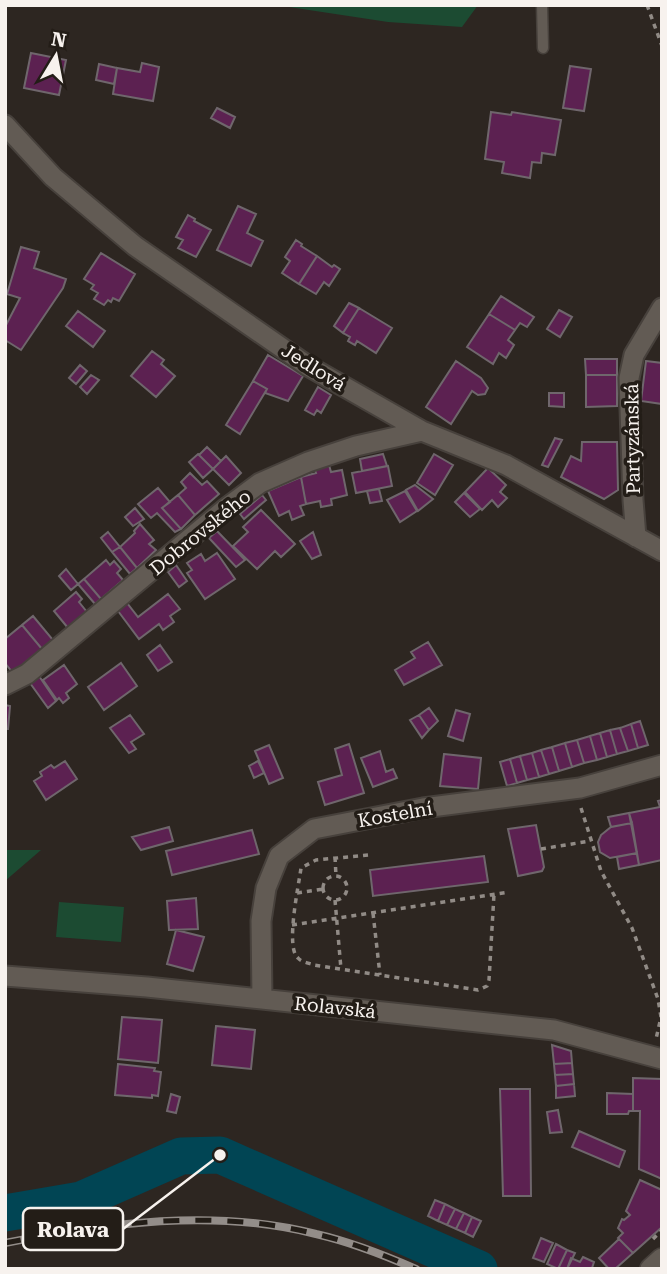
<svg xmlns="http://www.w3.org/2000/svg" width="667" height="1274" font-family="'Roboto Serif',serif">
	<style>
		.green { fill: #1c4b32 }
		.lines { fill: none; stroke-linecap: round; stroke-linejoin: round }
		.river { stroke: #014554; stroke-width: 37 }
		.building { fill: #5c2151; stroke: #6f666c; stroke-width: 2 }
		.service-casing { stroke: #47413c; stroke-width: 13 }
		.minor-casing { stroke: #47413c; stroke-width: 23 }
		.secondary-casing { stroke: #47413c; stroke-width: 24 }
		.path { stroke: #918b86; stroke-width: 3.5; stroke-dasharray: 5 5; stroke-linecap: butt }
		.service { stroke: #625b54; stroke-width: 10 }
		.minor { stroke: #625b54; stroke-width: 19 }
		.secondary { stroke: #625b54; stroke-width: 21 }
		.rail-casing { stroke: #938d89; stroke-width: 8 }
		.rail { stroke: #231d17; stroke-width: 5; stroke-dasharray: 16; stroke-linecap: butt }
		.labels { text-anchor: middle; stroke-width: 7; stroke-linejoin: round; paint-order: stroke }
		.street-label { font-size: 19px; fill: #f7f2ee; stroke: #231d17 }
		.leader { fill: none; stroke: #f7f2ee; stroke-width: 2.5 }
		.callout-dot { fill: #f7f2ee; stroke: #231d17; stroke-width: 2.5 }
		.callout { fill: #231d17; stroke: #f7f2ee; stroke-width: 2.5 }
		.callout-label { font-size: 21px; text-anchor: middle; font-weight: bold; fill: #f7f2ee }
	</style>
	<rect width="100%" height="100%" fill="#2d2621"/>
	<!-- green -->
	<path class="green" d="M 276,5 L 478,5 L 462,27 L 388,22 Z
		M 5,850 L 41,850 L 5,881 Z
		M 59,902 L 124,907 L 121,942 L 56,937 Z"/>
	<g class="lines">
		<!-- river -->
		<path class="river" d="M 5,1213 L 81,1200 L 181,1156 L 220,1155 L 479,1269"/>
	</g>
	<!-- building -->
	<path class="building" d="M 31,53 L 66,60 L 59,95 L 24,88 Z
		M 142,63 L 159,67 L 153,101 L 113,94 L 117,68 L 140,72 Z
		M 99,64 L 117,68 L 114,84 L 96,80 Z
		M 570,66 L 591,69 L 584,111 L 563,108 Z
		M 217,108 L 235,117 L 230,128 L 211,118 Z
		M 491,112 L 511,115 L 512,112 L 561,120 L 555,155 L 542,153 L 541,163 L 532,162 L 530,178 L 502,173 L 504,162 L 485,159 Z
		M 238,206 L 256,214 L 247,233 L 263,241 L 251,266 L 217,250 Z
		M 188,215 L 195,219 L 194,221 L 211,230 L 196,257 L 178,248 L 183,240 L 176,237 Z
		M 296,240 L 302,244 L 301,246 L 317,256 L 299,284 L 282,273 L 290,261 L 285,257 Z
		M 21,247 L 39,252 L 34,268 L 66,279 L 63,288 L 21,350 L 5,340 L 5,327 L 20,298 L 7,294 Z
		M 101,253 L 135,274 L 119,301 L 113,298 L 111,302 L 108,300 L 104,305 L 94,299 L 98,293 L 91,289 L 94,285 L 84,279 Z
		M 317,256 L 332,267 L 334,265 L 340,269 L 329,286 L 324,282 L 316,294 L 299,284 Z
		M 501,296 L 534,317 L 527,327 L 520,323 L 515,330 L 489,314 Z
		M 349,303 L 359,308 L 343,333 L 334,326 Z
		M 359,308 L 392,328 L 376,353 L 357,341 L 355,345 L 348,341 L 350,337 L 343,333 Z
		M 559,310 L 572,317 L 560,337 L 547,329 Z
		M 78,311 L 105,331 L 93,347 L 66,326 Z
		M 489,314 L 515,330 L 508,340 L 514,345 L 506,358 L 499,353 L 493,364 L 467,347 Z
		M 152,351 L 164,360 L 161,364 L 175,376 L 156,397 L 131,376 Z
		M 268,355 L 303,376 L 288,401 L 265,393 L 267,389 L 253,381 Z
		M 585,359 L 617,359 L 617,375 L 586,375 Z
		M 456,361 L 481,378 L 488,388 L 485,394 L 478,395 L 472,391 L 451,424 L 426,407 Z
		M 646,361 L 662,363 L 662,404 L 641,401 Z
		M 80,365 L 87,371 L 76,384 L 69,378 Z
		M 91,375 L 99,380 L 87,394 L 80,387 Z
		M 586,375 L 617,375 L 617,406 L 586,407 Z
		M 253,381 L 267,389 L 240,434 L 226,425 Z
		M 318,387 L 331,395 L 321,413 L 317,410 L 314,415 L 305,410 Z
		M 549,393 L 564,393 L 564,407 L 549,406 Z
		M 555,438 L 562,440 L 548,467 L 542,465 Z
		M 582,442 L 617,442 L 618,490 L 604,499 L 561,477 L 571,456 L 581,461 Z
		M 207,447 L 221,461 L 213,469 L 199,455 Z
		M 198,454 L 213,469 L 203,478 L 189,462 Z
		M 383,454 L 387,466 L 362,471 L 360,459 Z
		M 434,454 L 453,465 L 435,495 L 417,483 Z
		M 226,456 L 241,473 L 229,485 L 213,469 Z
		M 329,465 L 331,472 L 342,470 L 347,495 L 331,499 L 332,505 L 321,507 L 320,501 L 306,504 L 301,477 L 316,473 L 315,470 Z
		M 388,466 L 392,486 L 356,493 L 352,473 Z
		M 488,468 L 506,485 L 500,492 L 507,498 L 498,507 L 492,500 L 482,510 L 465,492 Z
		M 190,473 L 202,485 L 207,481 L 219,494 L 195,515 L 178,495 L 186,488 L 181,482 Z
		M 301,477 L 306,504 L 300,506 L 304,515 L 292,520 L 289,511 L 279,516 L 268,491 Z
		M 415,485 L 433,499 L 418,511 L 406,490 Z
		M 158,488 L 170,502 L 162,508 L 181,529 L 175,532 L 157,513 L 151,518 L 138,504 Z
		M 379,489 L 382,501 L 370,503 L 367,491 Z
		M 405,491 L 417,511 L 400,522 L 387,500 Z
		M 464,493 L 480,509 L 470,517 L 455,502 Z
		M 178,495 L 195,515 L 181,529 L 162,508 Z
		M 262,495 L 266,500 L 244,519 L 240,514 Z
		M 135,508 L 144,519 L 133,526 L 125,517 Z
		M 261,510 L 295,544 L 281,557 L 275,551 L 257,569 L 233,546 L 248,532 L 243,527 Z
		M 140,524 L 154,540 L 149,544 L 156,550 L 137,568 L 120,547 L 135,533 L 134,531 Z
		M 217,531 L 245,560 L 236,567 L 209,538 Z
		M 108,532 L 120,547 L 112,552 L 101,538 Z
		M 313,532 L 321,555 L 312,559 L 300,541 Z
		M 120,547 L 137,568 L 130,574 L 112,552 Z
		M 217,553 L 235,579 L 205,599 L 187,573 L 192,570 L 187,563 L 201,554 L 205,561 Z
		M 106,560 L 110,565 L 114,561 L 121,569 L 117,573 L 123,580 L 101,599 L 84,579 Z
		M 176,565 L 187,581 L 179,587 L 168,572 Z
		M 66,569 L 78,584 L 71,590 L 59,576 Z
		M 84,579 L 101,599 L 95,604 L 78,584 Z
		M 76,592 L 82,599 L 79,602 L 87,612 L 68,628 L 54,611 Z
		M 168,594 L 180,609 L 170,616 L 174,622 L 163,630 L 159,624 L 139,639 L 118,611 L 127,603 L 138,617 Z
		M 33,616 L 53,640 L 42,649 L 22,625 Z
		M 22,625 L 42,649 L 13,673 L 5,663 L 5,639 Z
		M 428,642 L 442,665 L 404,685 L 395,670 L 415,658 L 411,652 Z
		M 160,645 L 172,662 L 158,671 L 147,655 Z
		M 121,663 L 137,686 L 104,710 L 88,687 Z
		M 64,665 L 77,684 L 66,693 L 69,698 L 63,703 L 59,698 L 57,700 L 43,680 Z
		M 39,676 L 56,701 L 48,708 L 30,683 Z
		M 5,705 L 10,706 L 8,729 L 5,729 Z
		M 429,708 L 438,721 L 429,730 L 419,715 Z
		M 456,710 L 470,714 L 463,741 L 448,736 Z
		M 130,715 L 144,734 L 131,742 L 136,749 L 129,753 L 110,728 Z
		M 419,715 L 429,730 L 422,738 L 410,720 Z
		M 640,721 L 648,745 L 638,748 L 631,724 Z
		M 631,724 L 638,748 L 628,751 L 620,728 Z
		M 620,728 L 628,751 L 617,754 L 610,730 Z
		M 610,730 L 617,754 L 607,757 L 600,733 Z
		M 600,733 L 607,757 L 597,760 L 590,736 Z
		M 590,736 L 597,760 L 584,763 L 577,740 Z
		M 577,740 L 584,763 L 572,767 L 565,743 Z
		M 565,743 L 572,767 L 559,771 L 552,747 Z
		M 349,744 L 364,793 L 325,805 L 318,782 L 342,775 L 335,749 Z
		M 269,745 L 283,778 L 269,784 L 255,751 Z
		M 552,747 L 559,771 L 549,774 L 541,750 Z
		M 541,750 L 549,774 L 539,777 L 532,753 Z
		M 380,751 L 386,772 L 393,769 L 397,778 L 373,787 L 361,758 Z
		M 532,753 L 539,777 L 527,780 L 520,756 Z
		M 444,754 L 481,758 L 478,789 L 440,786 Z
		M 520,756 L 527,780 L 517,783 L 510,759 Z
		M 510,759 L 517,783 L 507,786 L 500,762 Z
		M 65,761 L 77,779 L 46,800 L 34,781 L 42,776 L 40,772 L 51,765 L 54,768 Z
		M 258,761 L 264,773 L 254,778 L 249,766 Z
		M 662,800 L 662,860 L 639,865 L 629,813 L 660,807 L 658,801 Z
		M 629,813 L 632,823 L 611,827 L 608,817 Z
		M 632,823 L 637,853 L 610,858 L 600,852 L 598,842 L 601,835 L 611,827 Z
		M 536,825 L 544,867 L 542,871 L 518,876 L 508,829 Z
		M 169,827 L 173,841 L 141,850 L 132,837 Z
		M 252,830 L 259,854 L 172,875 L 166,851 Z
		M 637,853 L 639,865 L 619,869 L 617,857 Z
		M 484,856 L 488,882 L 373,896 L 370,870 Z
		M 196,898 L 198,929 L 169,930 L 167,901 Z
		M 176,930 L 204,937 L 193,971 L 167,964 Z
		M 122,1017 L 162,1020 L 158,1063 L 118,1059 Z
		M 216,1026 L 255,1030 L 251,1069 L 212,1065 Z
		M 552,1045 L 571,1051 L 572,1063 L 554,1064 Z
		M 572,1063 L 573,1074 L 555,1075 L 554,1064 Z
		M 118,1064 L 155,1068 L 154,1071 L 161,1072 L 158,1096 L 152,1095 L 152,1098 L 115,1095 Z
		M 573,1074 L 574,1084 L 556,1086 L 555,1075 Z
		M 633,1078 L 662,1079 L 662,1179 L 639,1169 L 640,1111 L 633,1111 Z
		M 574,1084 L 575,1096 L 556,1098 L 556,1086 Z
		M 500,1089 L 530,1089 L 531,1196 L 503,1196 Z
		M 607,1093 L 633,1094 L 633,1111 L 629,1111 L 628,1114 L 607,1114 Z
		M 171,1094 L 180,1097 L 176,1113 L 167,1111 Z
		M 558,1110 L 562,1132 L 550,1133 L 547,1112 Z
		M 579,1131 L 625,1151 L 619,1167 L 572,1147 Z
		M 640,1180 L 662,1190 L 662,1227 L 633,1253 L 618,1238 L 623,1233 L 618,1228 L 622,1219 L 624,1220 L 630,1215 L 626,1211 Z
		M 435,1200 L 445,1204 L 438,1221 L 428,1216 Z
		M 445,1204 L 455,1209 L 447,1225 L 438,1221 Z
		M 455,1209 L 464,1213 L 456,1229 L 447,1225 Z
		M 464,1213 L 472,1217 L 465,1233 L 456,1229 Z
		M 472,1217 L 481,1221 L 473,1237 L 465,1233 Z
		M 541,1238 L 553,1243 L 544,1262 L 533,1258 Z
		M 619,1239 L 633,1253 L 615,1269 L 609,1269 L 599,1258 Z
		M 556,1244 L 567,1250 L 558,1269 L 547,1264 Z
		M 567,1250 L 575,1253 L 567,1269 L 558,1269 Z
		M 583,1257 L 594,1262 L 592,1268 L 595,1269 L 567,1269 L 571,1258 L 580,1262 Z"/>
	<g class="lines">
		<!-- service casing -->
		<g class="service-casing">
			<path id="service" d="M 542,5 L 543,48"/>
		</g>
		<!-- minor casing -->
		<g class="minor-casing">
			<path id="minor" d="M 5,125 L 53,177 L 135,246 L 308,366 L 422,431 L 506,465 L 662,551
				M 636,537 L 633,500 L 629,378 L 634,355 L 662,308
				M 5,685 L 27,674 L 225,509 L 260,483 L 308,462 L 356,446 L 422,431
				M 5,976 L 147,987 L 554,1030 L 662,1059
				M 262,999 L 261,921 L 266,888 L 279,856 L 314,829 L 423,808 L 580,788 L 662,765"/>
		</g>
		<!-- secondary casing -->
		<g class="secondary-casing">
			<path id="secondary" d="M 651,1269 L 662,1259"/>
		</g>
		<!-- path -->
		<path class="path" d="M 647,5 L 662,46
			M 581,808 L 601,871 L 632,928 L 658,999 L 661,1017 L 656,1039
			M 541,849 L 590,841
			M 368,855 L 316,860 L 301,868 C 299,884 285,948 298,958 C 301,962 309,963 314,965 L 478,990 L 487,986 L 489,980 L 494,894
			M 335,857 L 336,876
			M323 888a12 12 0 1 1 24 0a12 12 0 1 1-24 0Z
			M 297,893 L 323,889
			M 335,900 L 341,969
			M 373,913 L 380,975
			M 292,925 L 509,892
			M 653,1239 L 662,1230"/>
		<!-- service -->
		<use href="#service" class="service"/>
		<!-- minor -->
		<use href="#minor" class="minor"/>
		<!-- secondary -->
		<use href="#secondary" class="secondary"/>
		<!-- rail casing -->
		<g class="rail-casing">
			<path id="rail" d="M 5,1243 C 107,1223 214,1208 316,1234 C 351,1242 384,1255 416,1269"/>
		</g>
		<!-- rail -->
		<use href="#rail" class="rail"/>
	</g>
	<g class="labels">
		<!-- street labels -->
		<g class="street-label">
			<text transform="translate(314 367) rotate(32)" y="7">Jedlová</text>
			<text transform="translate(632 439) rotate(-91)" y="7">Partyzánská</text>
			<text transform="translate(200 532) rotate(-39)" y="7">Dobrovského</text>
			<text transform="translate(395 814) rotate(-10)" y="7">Kostelní</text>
			<text transform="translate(335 1007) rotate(6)" y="7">Rolavská</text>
		</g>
	</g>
	<!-- callouts -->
	<path class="leader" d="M220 1155L123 1229"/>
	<circle class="callout-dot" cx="220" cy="1155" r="7"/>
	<rect class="callout" x="23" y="1208" width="100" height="42" rx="7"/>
	<g class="callout-label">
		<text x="73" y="1237">Rolava</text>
	</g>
	<!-- border -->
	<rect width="667" height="1274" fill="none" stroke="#f7f2ee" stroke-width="14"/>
	<!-- north arrow -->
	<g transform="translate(56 56) rotate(10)" stroke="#231d17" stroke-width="5" paint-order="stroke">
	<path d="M0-5L12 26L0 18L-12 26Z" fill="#f7f2ee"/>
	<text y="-10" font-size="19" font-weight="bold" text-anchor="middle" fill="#f7f2ee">N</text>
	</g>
</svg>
